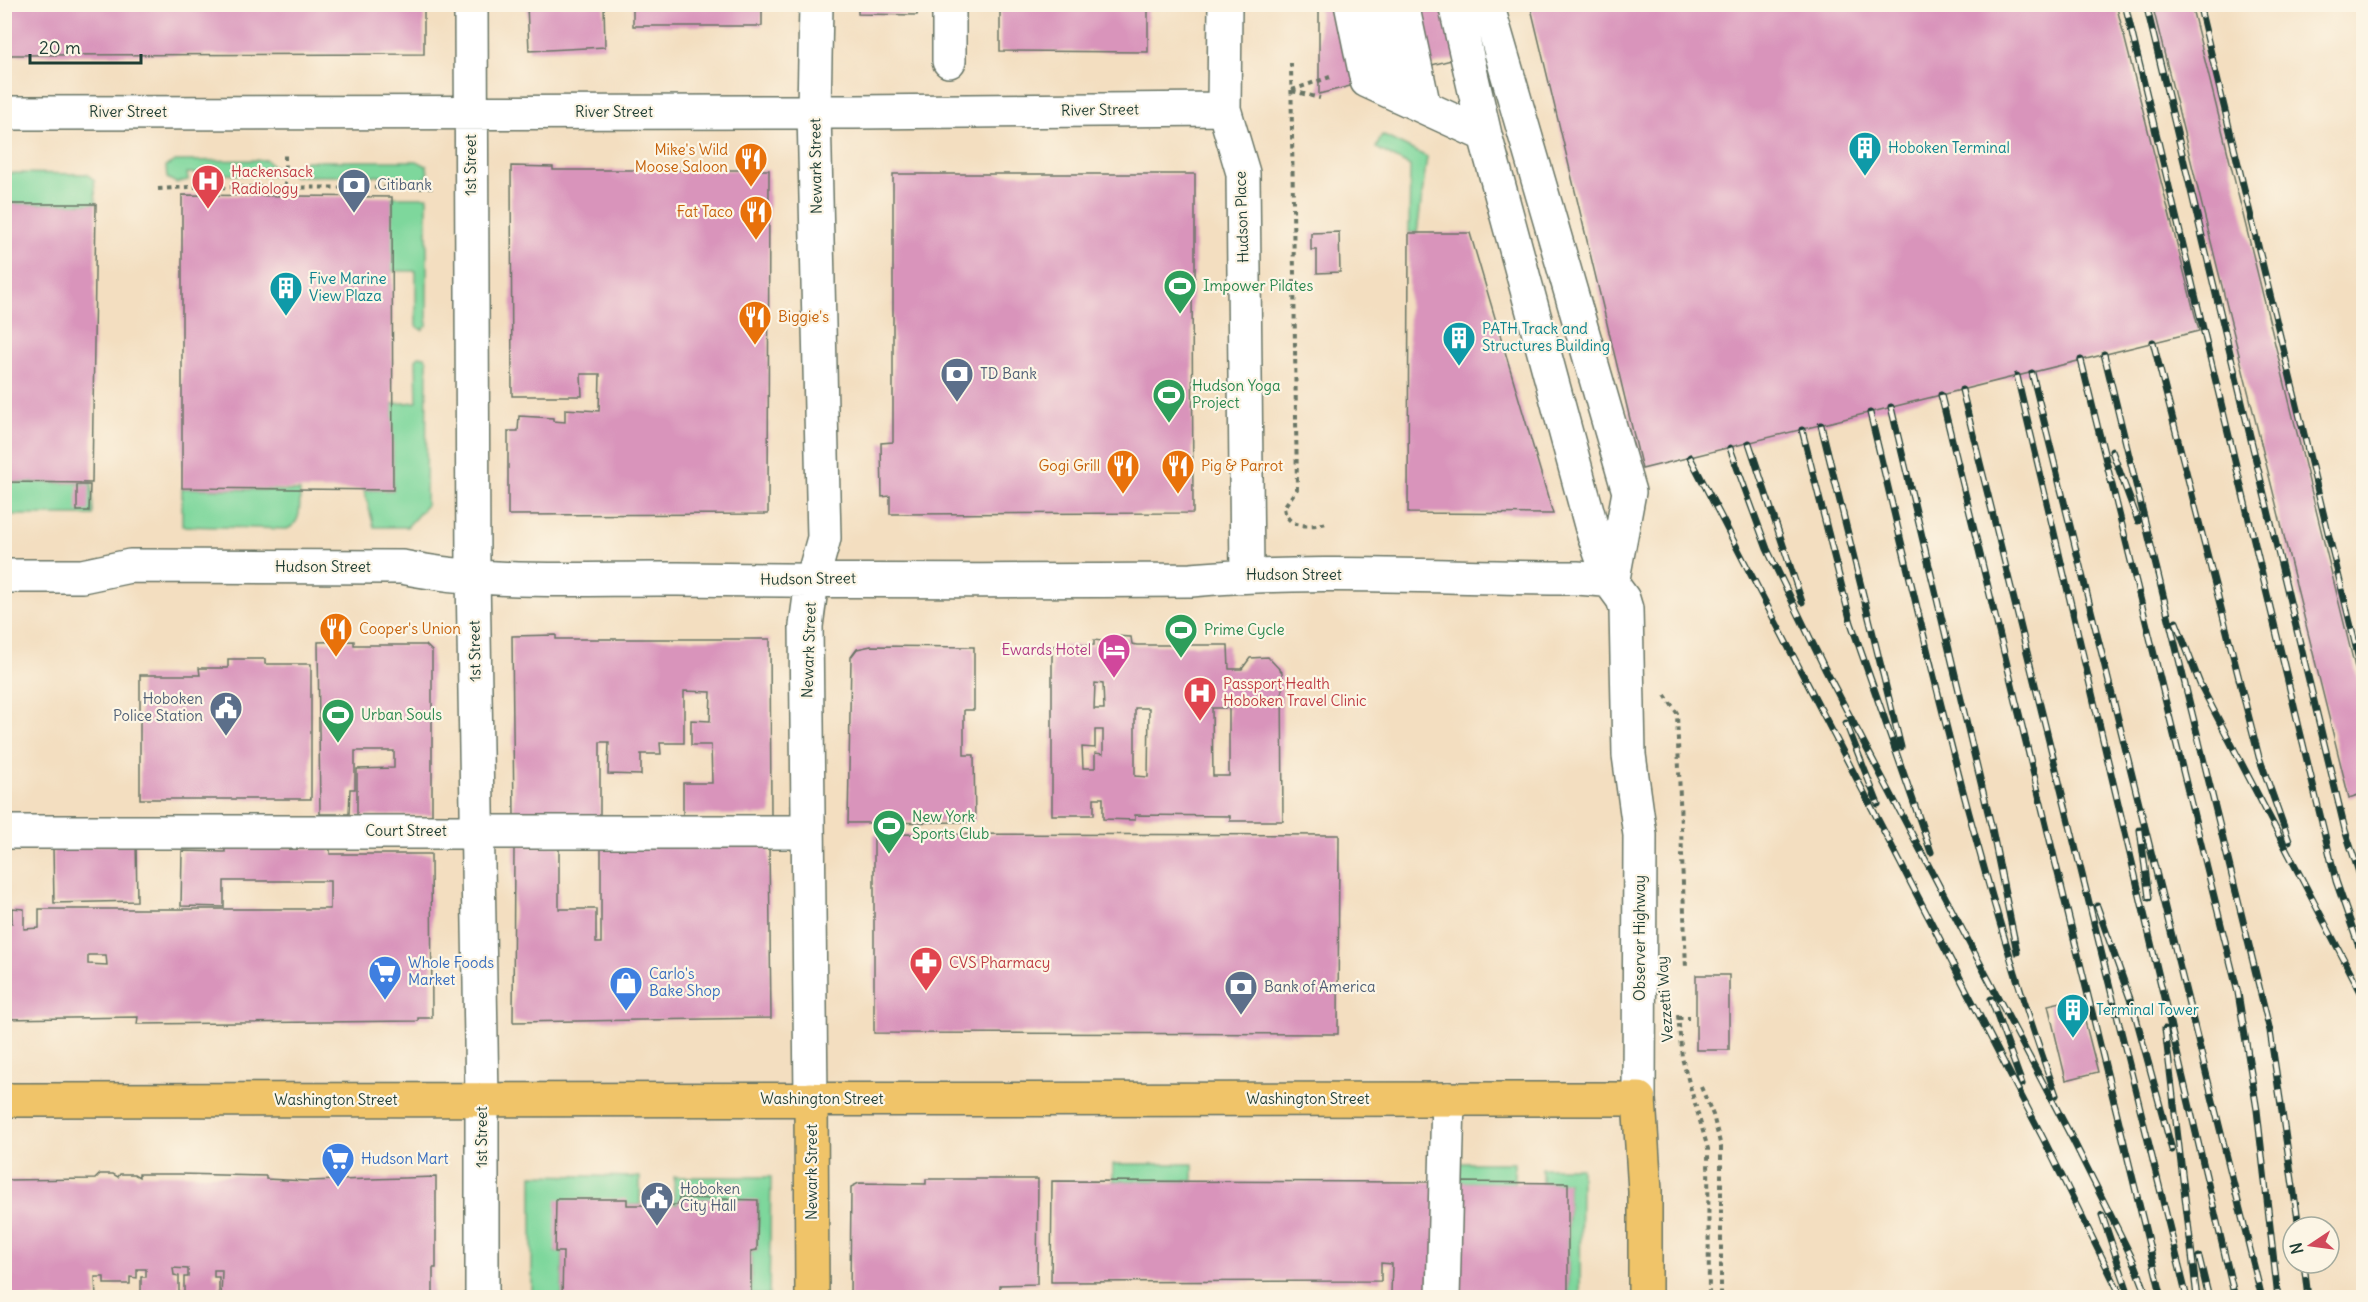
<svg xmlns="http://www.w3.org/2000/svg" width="2368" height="1302" font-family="Delius,sans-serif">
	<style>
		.green { fill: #7ed79c; stroke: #4e8a68; stroke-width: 1.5 }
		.building { fill: #d994bb; fill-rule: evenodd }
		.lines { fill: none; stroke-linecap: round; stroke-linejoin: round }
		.minor-casing { stroke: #697565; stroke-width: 36 }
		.major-casing { stroke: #697565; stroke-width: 36 }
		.path { stroke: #697565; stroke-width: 4; stroke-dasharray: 4.5 4.5; stroke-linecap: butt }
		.minor { stroke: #fff; stroke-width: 33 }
		.major { stroke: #f0c469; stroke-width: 33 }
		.rail-casing { stroke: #1f3d34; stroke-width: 7 }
		.rail { stroke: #fcf5e5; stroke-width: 4.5; stroke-dasharray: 14; stroke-linecap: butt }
		.labels { text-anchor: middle; stroke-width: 4.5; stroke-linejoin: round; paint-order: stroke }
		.street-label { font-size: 15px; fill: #1f3d34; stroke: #fcf5e5 }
		.culture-label { font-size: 15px; fill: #0d838f; stroke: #fcf5e5; text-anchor: start }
		.food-label { font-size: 15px; fill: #c56008; stroke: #fcf5e5; text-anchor: end }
		.health-label { font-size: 15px; fill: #be3a42; stroke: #fcf5e5; text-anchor: start }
		.service-label { font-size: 15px; fill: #4e5e75; stroke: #fcf5e5; text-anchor: start }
		.leisure-label { font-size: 15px; fill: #27864d; stroke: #fcf5e5; text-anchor: start }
		.hotel-label { font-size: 15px; fill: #b23c85; stroke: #fcf5e5; text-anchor: end }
		.shop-label { font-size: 15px; fill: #366cbe; stroke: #fcf5e5; text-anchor: start }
	</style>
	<rect width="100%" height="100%" fill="#fcf5e5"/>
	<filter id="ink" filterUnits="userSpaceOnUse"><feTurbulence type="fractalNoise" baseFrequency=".0167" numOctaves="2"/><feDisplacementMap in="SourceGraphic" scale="12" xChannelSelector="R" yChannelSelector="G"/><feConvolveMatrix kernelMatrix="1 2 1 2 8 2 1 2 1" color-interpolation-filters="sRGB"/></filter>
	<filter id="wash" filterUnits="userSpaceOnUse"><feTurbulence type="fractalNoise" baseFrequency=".008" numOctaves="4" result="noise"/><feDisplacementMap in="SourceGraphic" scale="24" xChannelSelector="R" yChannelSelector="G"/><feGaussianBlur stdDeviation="1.35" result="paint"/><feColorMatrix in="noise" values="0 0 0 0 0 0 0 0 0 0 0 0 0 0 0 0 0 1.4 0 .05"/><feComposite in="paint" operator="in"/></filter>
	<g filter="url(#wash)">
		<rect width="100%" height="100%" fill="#f3dec0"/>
		<!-- green -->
		<path class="green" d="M 1382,135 L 1427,157 L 1417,233 L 1409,233 L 1410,166 L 1376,148 Z
			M 266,160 L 278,172 L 277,176 L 187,173 L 188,180 L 176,183 L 167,178 L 166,166 L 175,161 Z
			M 305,161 L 417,161 L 427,166 L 428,175 L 421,181 L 398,182 L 398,176 L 292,176 Z
			M 4,173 L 87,174 L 94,180 L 96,204 L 5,204 Z
			M 392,197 L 427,197 L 427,326 L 422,330 L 416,326 L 416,271 L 390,271 Z
			M 419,356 L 425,357 L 427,361 L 426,506 L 407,527 L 374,527 L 364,490 L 393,490 L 392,404 L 417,402 L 416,359 Z
			M 5,482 L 92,483 L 93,515 L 5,515 Z
			M 182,488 L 300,491 C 299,506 303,522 287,529 L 182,526 Z
			M 1459,1163 L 1514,1163 L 1514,1183 L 1459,1182 Z
			M 1113,1164 L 1193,1164 L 1193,1181 L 1113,1181 Z
			M 1542,1168 L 1581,1168 L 1580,1297 L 1568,1297 L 1568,1183 L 1542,1183 Z
			M 532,1175 L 640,1177 L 640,1205 L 627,1205 L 556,1252 L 563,1252 L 562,1297 L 532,1297 Z
			M 674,1177 L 771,1177 L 769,1295 L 751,1295 L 751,1251 L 757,1250 L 758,1201 L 679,1199 L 678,1205 L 674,1204 Z"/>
		<g id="blocks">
			<!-- building -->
			<path class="building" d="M 4,4 L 424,4 L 424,54 L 4,55 Z
				M 633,4 L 762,4 L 762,26 L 633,26 Z
				M 858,4 L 919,4 L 917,15 L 858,14 Z
				M 1000,4 L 1148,4 L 1148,52 L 1000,51 Z
				M 1319,4 L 1464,4 L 1467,56 L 1319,94 Z
				M 1530,4 L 2116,4 L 2199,331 L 1642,469 Z
				M 2152,4 L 2191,4 L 2364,704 L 2364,793 L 2349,798 Z
				M 527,5 L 604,5 L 605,47 L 529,51 Z
				M 511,166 L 553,167 L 553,170 L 769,170 L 768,514 L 508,515 L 508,431 L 518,431 L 519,416 L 553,418 L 553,421 L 565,422 L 565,409 L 599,411 L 600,374 L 581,374 L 582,396 L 512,396 Z
				M 893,174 L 1195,174 L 1195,277 L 1192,277 L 1193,513 L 890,514 L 890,496 L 882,497 L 881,443 L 893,442 Z
				M 182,195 L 392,197 L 393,490 L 182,488 Z
				M 5,204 L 96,204 L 92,483 L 5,482 Z
				M 1339,232 L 1340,272 L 1317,273 L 1317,250 L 1311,250 L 1311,233 Z
				M 1409,233 L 1470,233 L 1553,514 L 1408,513 Z
				M 77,485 L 90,485 L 89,511 L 77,511 Z
				M 556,635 L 556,639 L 770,639 L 771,815 L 683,815 L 683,783 L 712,783 L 711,745 L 691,745 L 691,720 L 710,721 L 711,692 L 684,691 L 684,743 L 660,743 L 661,754 L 641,754 L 641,775 L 608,774 L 609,742 L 600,742 L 600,817 L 514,818 L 512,636 Z
				M 1113,636 L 1131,637 L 1132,644 L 1137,645 L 1228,645 L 1229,669 L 1242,669 L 1250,658 L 1268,657 L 1282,672 L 1283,821 L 1230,821 L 1230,816 L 1135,815 L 1135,820 L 1103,819 L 1103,798 L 1094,798 L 1094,815 L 1052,815 L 1052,646 L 1094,645 L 1094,640 L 1110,642 ZM 1095,683 L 1103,684 L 1104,709 L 1094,709 ZM 1135,708 L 1149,708 L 1148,777 L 1135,776 ZM 1212,708 L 1229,708 L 1229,776 L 1213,776 ZM 1095,730 L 1103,730 L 1103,754 L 1095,753 L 1095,768 L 1083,768 L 1082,747 L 1095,748 Z
				M 354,641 L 354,645 L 426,645 L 432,651 L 432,815 L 357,816 L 357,769 L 394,768 L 394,751 L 355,751 L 355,789 L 350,789 L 349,814 L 320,814 L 318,642 Z
				M 871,646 L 974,647 L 974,710 L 964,710 L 964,755 L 974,755 L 975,822 L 848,823 L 851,657 L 857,649 Z
				M 228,659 L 265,659 L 265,664 L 311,664 L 311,799 L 140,799 L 140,675 L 200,675 L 199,668 L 228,668 Z
				M 874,834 L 1339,835 L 1338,1034 L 874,1033 Z
				M 136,843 L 137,901 L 54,903 L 53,848 Z
				M 514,845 L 559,845 L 559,909 L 596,909 L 596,943 L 601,943 L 601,846 L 769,845 L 771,1018 L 513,1022 Z
				M 225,848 L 330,848 L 330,854 L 431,854 L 432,1018 L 418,1018 L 418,1021 L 137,1024 L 138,1017 L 4,1019 L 4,922 L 12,923 L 12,908 L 24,909 L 24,929 L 39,928 L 39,909 L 330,909 L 330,881 L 224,881 L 224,907 L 181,906 L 182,851 L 225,852 ZM 88,955 L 106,955 L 107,965 L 88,964 Z
				M 1696,975 L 1729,975 L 1729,1050 L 1696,1050 Z
				M 2079,998 L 2098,1072 L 2066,1080 L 2048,1005 Z
				M 100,1174 L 113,1174 L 118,1177 L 120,1174 L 134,1174 L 139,1177 L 139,1174 L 180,1174 L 266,1176 L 266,1179 L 307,1181 L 436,1177 L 436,1268 L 433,1268 L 433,1298 L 221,1298 L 222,1270 L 214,1270 L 214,1277 L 219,1277 L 219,1298 L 184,1298 L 184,1277 L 188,1277 L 188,1269 L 173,1268 L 174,1275 L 179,1276 L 179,1298 L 141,1298 L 141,1277 L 146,1277 L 146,1269 L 137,1269 L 137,1278 L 130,1277 L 130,1284 L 104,1284 L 104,1277 L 95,1277 L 96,1298 L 12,1298 L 12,1290 L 4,1290 L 4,1180 L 95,1179 Z
				M 926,1179 L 1038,1179 L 1037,1284 L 1000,1285 L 1000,1298 L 850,1298 L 851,1187 L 859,1183 L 926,1184 Z
				M 1052,1181 L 1437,1182 L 1435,1293 L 1391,1293 L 1392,1264 L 1381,1263 L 1381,1281 L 1051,1282 Z
				M 1456,1182 L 1568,1183 L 1568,1298 L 1456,1298 Z
				M 679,1198 L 758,1200 L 757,1250 L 751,1251 L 751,1298 L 562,1298 L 563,1252 L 555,1252 L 556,1199 L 627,1199 L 627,1205 L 678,1205 Z"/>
		</g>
	</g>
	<g filter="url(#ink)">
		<use href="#blocks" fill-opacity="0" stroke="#697565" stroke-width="1.5"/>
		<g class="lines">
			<!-- minor casing -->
			<g class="minor-casing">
				<path id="minor" d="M 471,4 L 473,575 L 482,1099 L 482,1298
					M 1225,4 L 1224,109 L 1243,173 L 1247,575
					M 1351,4 L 1367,81 L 1485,135
					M 1378,4 L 1396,94
					M 1402,4 L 1424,107
					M 1455,4 L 1485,135 L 1592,529 L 1611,583
					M 1487,4 L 1629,492 L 1612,584
					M 949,61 L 949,4
					M 4,113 L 855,112 L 1224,109
					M 4,576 L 82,576 L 130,566 L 402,567 C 491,585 587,578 678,579 C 849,581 1020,581 1191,580 C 1320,569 1448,578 1577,578 L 1604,580 L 1612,584 L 1623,599 L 1626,609 L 1629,755 L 1640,835 L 1639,1099
					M 4,832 L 808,832
					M 811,1099 L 806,626 L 812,581 L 824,538 L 814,112 L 816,4
					M 1443,1298 L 1448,1099"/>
			</g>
			<!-- major casing -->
			<g class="major-casing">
				<path id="major" d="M 811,1099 L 812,1298
					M 4,1100 L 1639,1099 L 1645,1191 L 1645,1298"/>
			</g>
			<!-- path -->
			<path class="path" d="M 1291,63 L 1297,489 L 1284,507 C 1286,529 1309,527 1327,523
				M 1292,90 L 1330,77
				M 1292,91 L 1320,98
				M 285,187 L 285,154
				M 158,189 L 189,187 L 433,188
				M 1665,695 L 1677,713 L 1686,970
				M 1678,1015 L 1682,1058 L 1708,1149 L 1709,1298
				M 1678,1018 L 1689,1018
				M 1701,1087 L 1713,1115 L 1721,1147 L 1721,1298"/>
			<!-- minor -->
			<use href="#minor" class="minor"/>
			<!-- major -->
			<use href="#major" class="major"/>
			<!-- rail casing -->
			<g class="rail-casing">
				<path id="rail" d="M 2125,4 L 2336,881 L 2364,961
					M 2146,4 L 2345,830 L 2364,888
					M 2199,4 L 2364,680
					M 2153,342 L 2259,757 L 2289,841
					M 2104,354 L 2270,1031 L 2299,1227
					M 2081,360 L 2238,993 L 2257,1110 L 2278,1298
					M 2032,373 L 2262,1298
					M 2017,376 L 2235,1298
					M 1962,390 L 2187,1298
					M 1941,395 L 2162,1298
					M 1891,407 L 1992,829 L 2017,952
					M 1870,413 C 1926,642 1976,873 2056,1095
					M 1821,425 L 1901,747
					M 1802,430 L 1851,623 L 1931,852
					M 1749,443 L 1802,602
					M 1730,448 L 1767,549 L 1825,669 L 2073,1140 L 2135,1264 L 2148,1298
					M 2112,451 L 2138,521
					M 1690,457 L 2044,1140 L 2122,1298
					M 2176,622 L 2200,684 L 2364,998
					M 1846,723 L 1878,804
					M 2140,830 L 2149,898
					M 2097,906 L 2134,1010 L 2172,1150
					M 1991,999 L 2022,1084
					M 2165,1029 L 2197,1298
					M 2102,1215 L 2128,1292
					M 2199,1257 L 2209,1298
					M 2304,1263 L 2308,1298"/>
			</g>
			<!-- rail -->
			<use href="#rail" class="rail"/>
		</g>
	</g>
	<!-- icons -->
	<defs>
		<g id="building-pin" transform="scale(1.725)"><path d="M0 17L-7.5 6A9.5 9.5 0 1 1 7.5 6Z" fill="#0f9aa8" stroke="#fcf5e5"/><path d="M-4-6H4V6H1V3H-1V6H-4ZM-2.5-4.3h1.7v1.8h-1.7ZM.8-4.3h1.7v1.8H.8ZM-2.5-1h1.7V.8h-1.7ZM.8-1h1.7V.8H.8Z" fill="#fff"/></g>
		<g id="restaurant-pin" transform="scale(1.725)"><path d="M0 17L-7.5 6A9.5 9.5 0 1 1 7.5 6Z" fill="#e8710a" stroke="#fcf5e5"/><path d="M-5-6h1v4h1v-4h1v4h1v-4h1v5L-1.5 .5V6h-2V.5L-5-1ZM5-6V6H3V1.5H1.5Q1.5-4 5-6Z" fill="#fff"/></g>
		<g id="hospital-pin" transform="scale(1.725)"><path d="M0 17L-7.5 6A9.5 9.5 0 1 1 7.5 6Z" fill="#e0444e" stroke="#fcf5e5"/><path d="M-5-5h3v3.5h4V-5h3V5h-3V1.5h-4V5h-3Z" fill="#fff"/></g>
		<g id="bank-pin" transform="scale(1.725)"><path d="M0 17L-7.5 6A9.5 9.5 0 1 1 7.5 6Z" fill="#5c6f8a" stroke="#fcf5e5"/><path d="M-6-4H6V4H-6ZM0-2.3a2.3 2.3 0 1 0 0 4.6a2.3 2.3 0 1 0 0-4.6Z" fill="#fff"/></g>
		<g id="stadium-pin" transform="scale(1.725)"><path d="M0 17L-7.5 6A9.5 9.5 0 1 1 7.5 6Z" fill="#2e9e5b" stroke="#fcf5e5"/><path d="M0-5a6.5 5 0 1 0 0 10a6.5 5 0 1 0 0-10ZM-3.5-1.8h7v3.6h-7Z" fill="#fff"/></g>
		<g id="hotel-pin" transform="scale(1.725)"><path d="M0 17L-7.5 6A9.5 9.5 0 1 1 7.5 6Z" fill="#d1479c" stroke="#fcf5e5"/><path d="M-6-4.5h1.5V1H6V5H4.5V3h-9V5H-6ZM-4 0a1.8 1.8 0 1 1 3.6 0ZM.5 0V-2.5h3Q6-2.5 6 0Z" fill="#fff"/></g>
		<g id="civic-pin" transform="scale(1.725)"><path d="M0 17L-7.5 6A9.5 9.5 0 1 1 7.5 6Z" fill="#5c6f8a" stroke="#fcf5e5"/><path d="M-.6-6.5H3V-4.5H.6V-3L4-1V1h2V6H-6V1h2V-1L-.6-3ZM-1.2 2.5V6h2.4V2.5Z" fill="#fff"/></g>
		<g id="pharmacy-pin" transform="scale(1.725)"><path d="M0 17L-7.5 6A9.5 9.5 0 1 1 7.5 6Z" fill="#e0444e" stroke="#fcf5e5"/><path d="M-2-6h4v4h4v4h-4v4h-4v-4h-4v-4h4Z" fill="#fff"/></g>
		<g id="supermarket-pin" transform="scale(1.725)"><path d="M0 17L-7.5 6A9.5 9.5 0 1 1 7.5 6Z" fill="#3f7fe0" stroke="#fcf5e5"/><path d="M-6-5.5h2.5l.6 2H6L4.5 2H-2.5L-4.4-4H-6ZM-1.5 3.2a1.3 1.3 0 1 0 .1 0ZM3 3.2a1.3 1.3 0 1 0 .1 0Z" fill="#fff"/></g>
		<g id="shop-pin" transform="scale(1.725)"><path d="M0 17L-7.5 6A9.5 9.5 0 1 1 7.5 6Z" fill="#3f7fe0" stroke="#fcf5e5"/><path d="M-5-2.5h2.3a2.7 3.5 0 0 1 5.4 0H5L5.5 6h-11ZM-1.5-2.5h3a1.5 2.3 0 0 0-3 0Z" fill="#fff"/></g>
	</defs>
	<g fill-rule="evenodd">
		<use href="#building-pin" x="1865" y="148"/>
		<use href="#restaurant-pin" x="751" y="159"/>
		<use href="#hospital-pin" x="208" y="181"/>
		<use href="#bank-pin" x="354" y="185"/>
		<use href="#restaurant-pin" x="756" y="212"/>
		<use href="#stadium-pin" x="1180" y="286"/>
		<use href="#building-pin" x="286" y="288"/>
		<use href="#restaurant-pin" x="755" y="317"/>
		<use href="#building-pin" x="1459" y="338"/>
		<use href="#bank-pin" x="957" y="374"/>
		<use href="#stadium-pin" x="1169" y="395"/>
		<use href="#restaurant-pin" x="1123" y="466"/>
		<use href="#restaurant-pin" x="1178" y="466"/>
		<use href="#restaurant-pin" x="336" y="629"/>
		<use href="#stadium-pin" x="1181" y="630"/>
		<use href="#hotel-pin" x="1114" y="650"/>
		<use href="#hospital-pin" x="1200" y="693"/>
		<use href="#civic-pin" x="226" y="708"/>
		<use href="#stadium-pin" x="338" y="715"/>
		<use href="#stadium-pin" x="889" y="826"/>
		<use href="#pharmacy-pin" x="926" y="963"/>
		<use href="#supermarket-pin" x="385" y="972"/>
		<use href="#shop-pin" x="626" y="983"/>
		<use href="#bank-pin" x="1241" y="987"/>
		<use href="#building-pin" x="2073" y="1010"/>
		<use href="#supermarket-pin" x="338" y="1159"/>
		<use href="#civic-pin" x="657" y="1198"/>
	</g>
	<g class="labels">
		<!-- street labels -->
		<g class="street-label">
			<text transform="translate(1100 110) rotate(-1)" y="5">River Street</text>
			<text x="128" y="117">River Street</text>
			<text x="614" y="117">River Street</text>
			<text transform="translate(471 165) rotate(-90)" y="5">1st Street</text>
			<text transform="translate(816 166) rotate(-91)" y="5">Newark Street</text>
			<text transform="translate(1242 217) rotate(-92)" y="5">Hudson Place</text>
			<text x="323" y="572">Hudson Street</text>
			<text x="1294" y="580">Hudson Street</text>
			<text transform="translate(808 579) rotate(-1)" y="5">Hudson Street</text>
			<text transform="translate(809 650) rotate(-88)" y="5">Newark Street</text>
			<text transform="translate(475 651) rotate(-91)" y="5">1st Street</text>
			<text x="406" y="836">Court Street</text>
			<text transform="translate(1640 938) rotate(-90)" y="5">Observer Highway</text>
			<text transform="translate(1665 999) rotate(-94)" y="5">Vezzetti Way</text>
			<text x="822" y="1104">Washington Street</text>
			<text x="1308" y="1104">Washington Street</text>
			<text x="336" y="1105">Washington Street</text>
			<text transform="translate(482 1137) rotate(-90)" y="5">1st Street</text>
			<text transform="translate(812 1172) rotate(-90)" y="5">Newark Street</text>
		</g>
		<!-- culture labels -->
		<g class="culture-label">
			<text x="1888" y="153">Hoboken Terminal</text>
			<text x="309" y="284">Five Marine<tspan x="309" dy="17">View Plaza</tspan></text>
			<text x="1482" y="334">PATH Track and<tspan x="1482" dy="17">Structures Building</tspan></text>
			<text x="2096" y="1015">Terminal Tower</text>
		</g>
		<!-- food labels -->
		<g class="food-label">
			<text x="728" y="155">Mike's Wild<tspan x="728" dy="17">Moose Saloon</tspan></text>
			<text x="733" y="217">Fat Taco</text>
			<text x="778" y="322" text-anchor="start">Biggie's</text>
			<text x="1100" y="471">Gogi Grill</text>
			<text x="1201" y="471" text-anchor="start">Pig &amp; Parrot</text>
			<text x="359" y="634" text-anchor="start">Cooper's Union</text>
		</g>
		<!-- health labels -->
		<g class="health-label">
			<text x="231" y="177">Hackensack<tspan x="231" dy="17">Radiology</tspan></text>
			<text x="1223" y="689">Passport Health<tspan x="1223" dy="17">Hoboken Travel Clinic</tspan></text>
			<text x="949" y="968">CVS Pharmacy</text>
		</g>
		<!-- service labels -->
		<g class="service-label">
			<text x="377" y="190">Citibank</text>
			<text x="980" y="379">TD Bank</text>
			<text x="203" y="704" text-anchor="end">Hoboken<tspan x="203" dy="17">Police Station</tspan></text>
			<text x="1264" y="992">Bank of America</text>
			<text x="680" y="1194">Hoboken<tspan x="680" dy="17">City Hall</tspan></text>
		</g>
		<!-- leisure labels -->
		<g class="leisure-label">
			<text x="1203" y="291">Impower Pilates</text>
			<text x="1192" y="391">Hudson Yoga<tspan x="1192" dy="17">Project</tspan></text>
			<text x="1204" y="635">Prime Cycle</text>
			<text x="361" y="720">Urban Souls</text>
			<text x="912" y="822">New York<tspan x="912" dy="17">Sports Club</tspan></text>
		</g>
		<!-- hotel labels -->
		<g class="hotel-label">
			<text x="1091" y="655">Ewards Hotel</text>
		</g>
		<!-- shop labels -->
		<g class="shop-label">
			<text x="408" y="968">Whole Foods<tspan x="408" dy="17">Market</tspan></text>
			<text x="649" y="979">Carlo's<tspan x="649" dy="17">Bake Shop</tspan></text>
			<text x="361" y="1164">Hudson Mart</text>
		</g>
	</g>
	<!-- margin -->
	<rect width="2368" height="1302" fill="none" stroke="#fcf5e5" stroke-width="24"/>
	<!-- north arrow -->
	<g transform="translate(2311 1245) rotate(257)"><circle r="28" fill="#fcf5e5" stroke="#a4ab9e" stroke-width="1.5"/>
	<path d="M0-4.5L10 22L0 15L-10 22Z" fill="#d1495b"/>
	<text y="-9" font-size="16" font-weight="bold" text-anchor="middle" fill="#1f3d34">N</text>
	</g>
	<!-- scale -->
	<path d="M30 54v9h111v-9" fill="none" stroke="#1f3d34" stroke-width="3"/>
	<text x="39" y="54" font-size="18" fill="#1f3d34" stroke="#fcf5e5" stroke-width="4.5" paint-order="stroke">20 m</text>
</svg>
